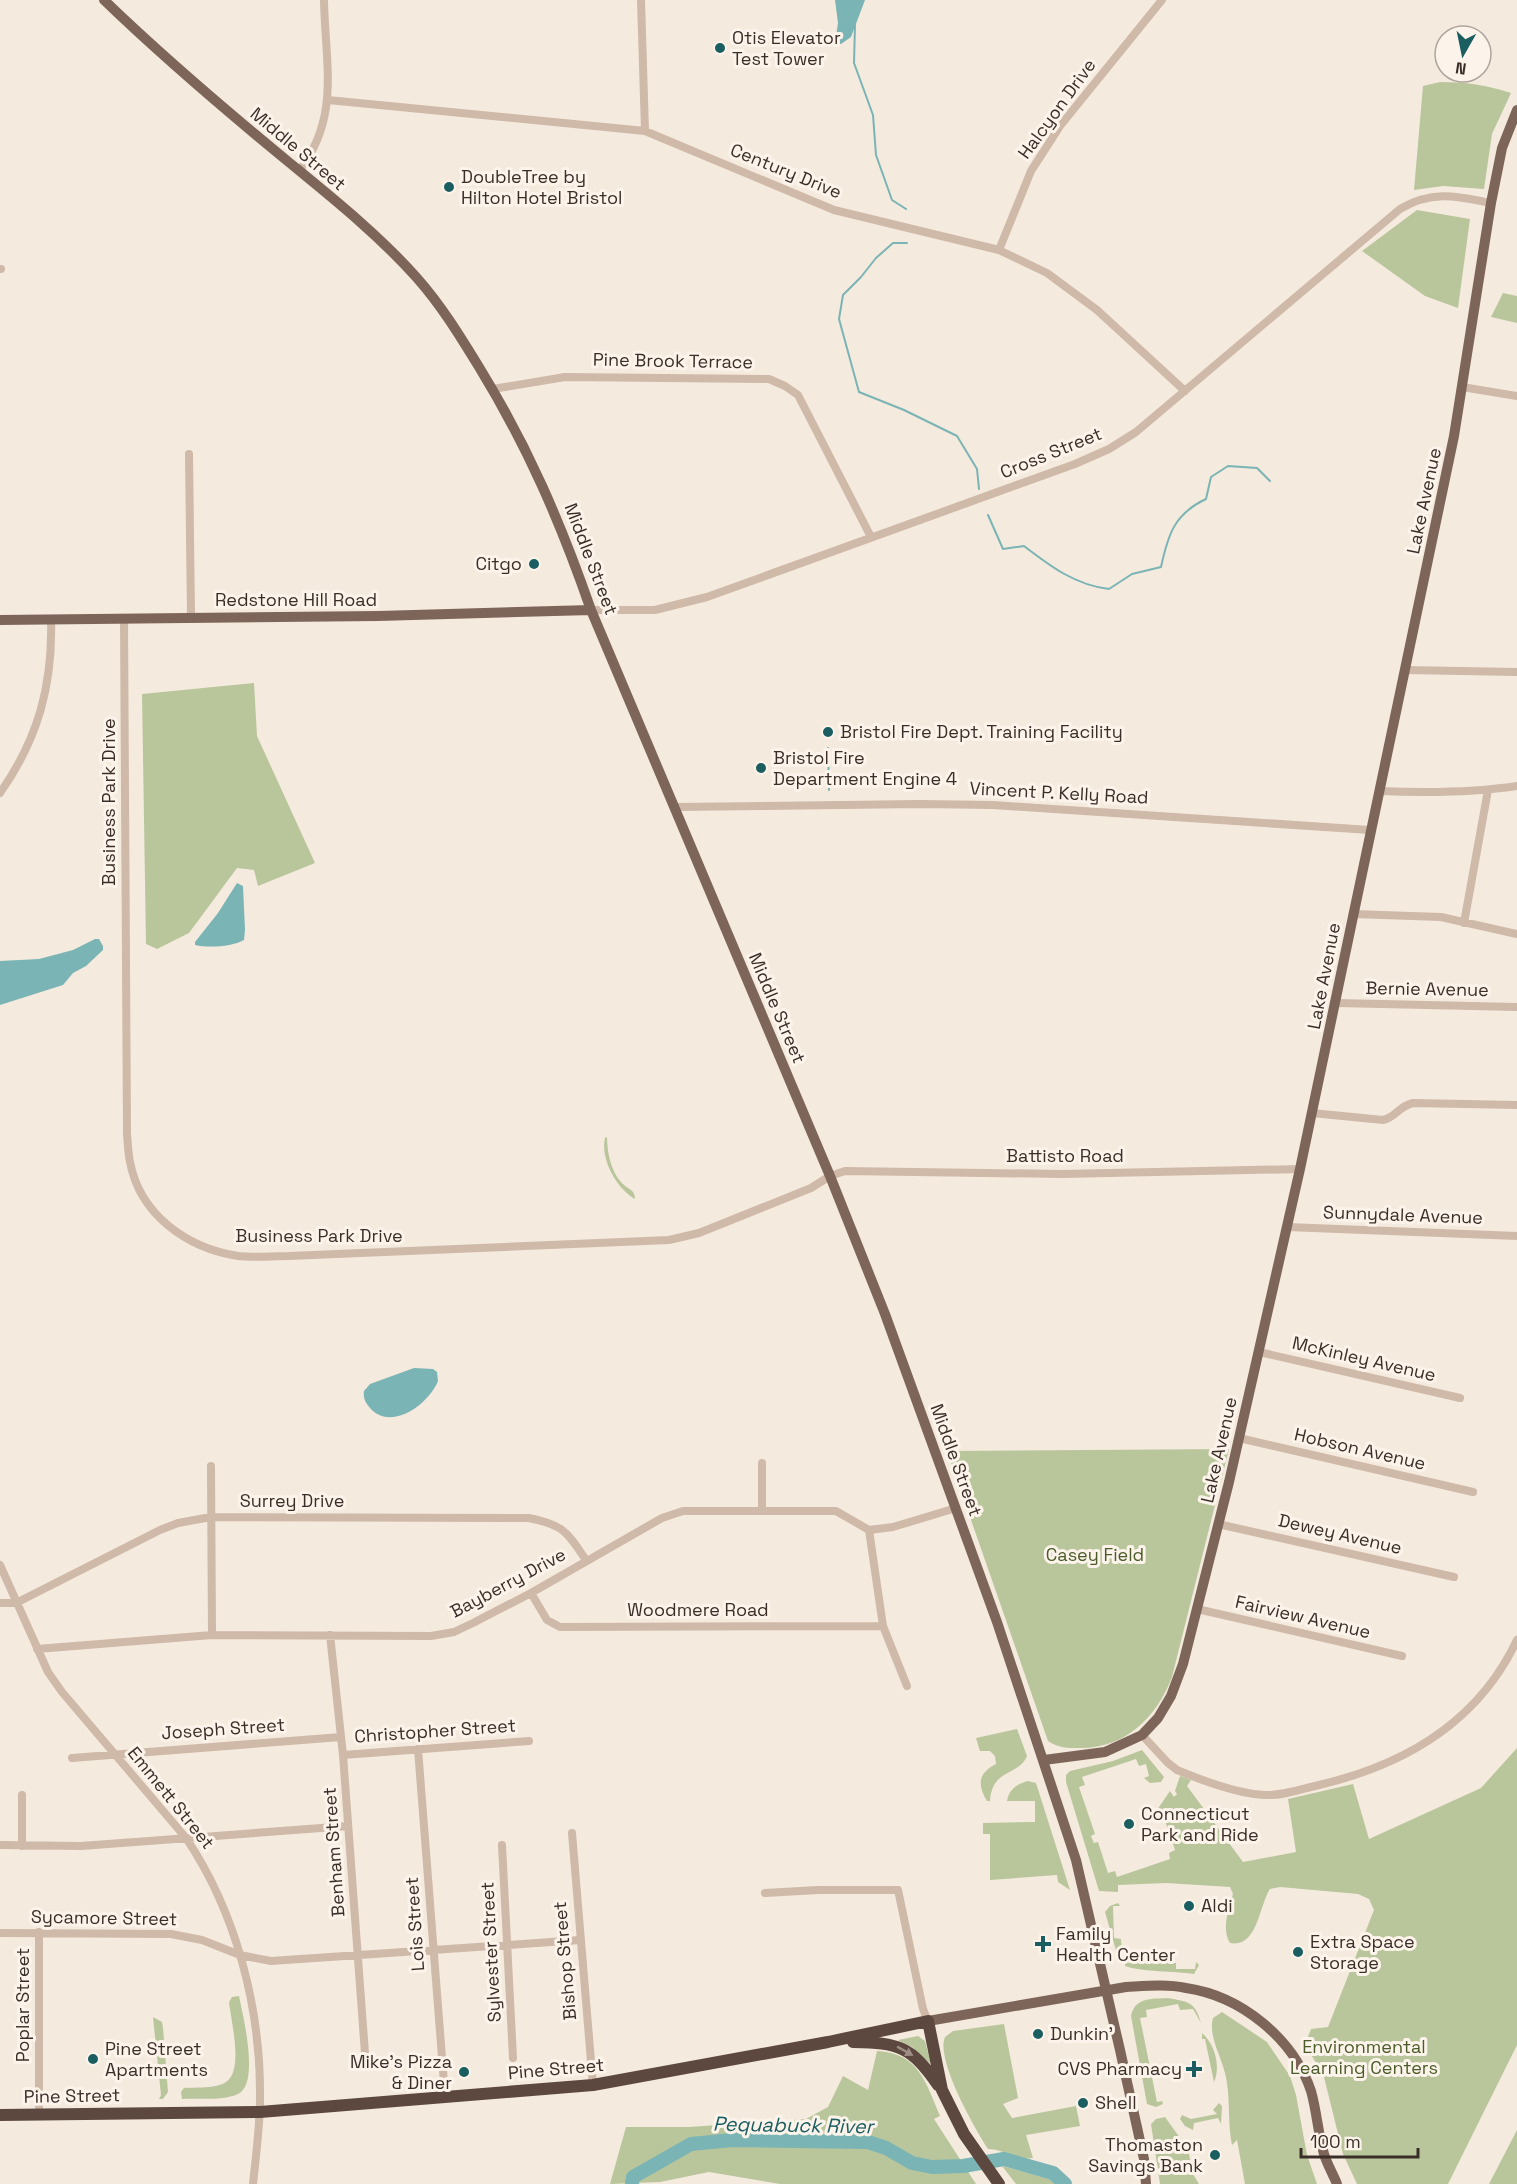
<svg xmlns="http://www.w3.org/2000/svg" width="1517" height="2184" font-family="'Space Grotesk',sans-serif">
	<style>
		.green { fill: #b9c69c }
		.water { fill: #7ab4b5 }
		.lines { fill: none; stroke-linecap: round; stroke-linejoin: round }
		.stream { stroke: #7ab4b5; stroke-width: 2 }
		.river { stroke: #7ab4b5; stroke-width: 14 }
		.minor { stroke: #cfb9a8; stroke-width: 8 }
		.major { stroke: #7e6559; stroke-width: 10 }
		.highway { stroke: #5d483f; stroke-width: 12 }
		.oneway { fill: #9d8d84 }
		.poi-dot { fill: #1a5e61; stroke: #fcf4eb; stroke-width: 2 }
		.labels { text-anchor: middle; stroke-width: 6; stroke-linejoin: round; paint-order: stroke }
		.poi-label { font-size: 18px; fill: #3b2e29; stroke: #fcf4eb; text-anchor: start }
		.street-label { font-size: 18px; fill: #3b2e29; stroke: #fcf4eb }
		.park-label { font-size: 18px; fill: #4b5c2a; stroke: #fcf4eb }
		.water-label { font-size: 20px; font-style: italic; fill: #1a5e61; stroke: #fcf4eb }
	</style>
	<rect width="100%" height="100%" fill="#f5eade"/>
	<!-- green -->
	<path class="green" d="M 1440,82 C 1465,82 1487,85 1511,93 L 1492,134 L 1484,189 L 1443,186 L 1414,190 L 1423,86 Z
		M 1417,210 L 1470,219 L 1458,308 L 1425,296 L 1362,251 Z
		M 1503,293 L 1517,296 L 1517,323 L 1491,317 Z
		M 254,683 L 257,736 L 315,863 L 258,886 L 254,870 L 237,868 L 189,933 L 157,949 L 146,944 L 142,694 Z
		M 607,1137 C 607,1152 611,1171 621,1182 C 628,1190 635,1189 635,1199 C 617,1189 600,1159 605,1138 Z
		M 1229,1449 L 1172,1677 C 1157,1717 1125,1749 1079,1748 C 1068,1748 1058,1748 1048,1741 L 947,1451 Z
		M 1017,1729 L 1027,1756 C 1019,1776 992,1768 990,1801 L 987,1801 C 977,1785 978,1773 996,1764 L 995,1756 L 990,1751 L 980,1751 L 976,1738 Z
		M 1517,1748 L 1517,2045 L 1448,2184 L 1357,2184 L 1343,2154 L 1324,2077 L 1305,2044 L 1311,2029 L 1328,2027 L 1374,1910 L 1369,1899 L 1358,1894 L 1280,1887 L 1270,1889 C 1259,1905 1258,1948 1230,1943 C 1221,1929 1229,1908 1233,1894 L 1230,1887 L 1166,1883 L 1118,1885 L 1118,1892 L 1099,1891 L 1066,1782 L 1066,1775 L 1070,1771 L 1113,1761 L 1142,1750 L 1164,1777 L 1161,1782 L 1150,1783 L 1144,1778 L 1149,1776 L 1146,1764 L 1139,1766 L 1136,1759 L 1082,1777 L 1085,1785 L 1079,1787 L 1095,1834 L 1091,1836 L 1094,1843 L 1098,1842 L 1108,1873 L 1115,1871 L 1117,1877 L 1170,1859 L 1169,1853 L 1175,1850 L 1162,1812 L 1158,1813 L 1157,1810 L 1170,1791 L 1174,1797 L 1177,1794 L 1175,1791 L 1180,1776 L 1191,1780 L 1187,1786 L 1243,1862 L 1296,1852 L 1288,1799 L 1353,1784 L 1369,1839 L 1481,1788 Z
		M 1028,1781 L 1036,1783 L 1070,1890 L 1058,1882 L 1057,1875 L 990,1880 L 990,1834 L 983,1834 L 983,1823 L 1035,1822 L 1035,1801 L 1007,1801 C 1009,1789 1017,1784 1028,1781 Z
		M 1118,1903 L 1120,1906 L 1113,1906 L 1114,1938 L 1121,1939 L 1122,1954 L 1129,1963 L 1176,1963 L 1176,1969 L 1195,1969 L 1196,1962 L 1199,1965 L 1194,1974 C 1175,1971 1141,1972 1125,1966 L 1125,1963 L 1119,1959 L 1117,1954 L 1105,1912 L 1110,1906 Z
		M 239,1996 C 243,2016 260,2084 238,2094 C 223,2101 199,2098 182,2099 L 181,2092 L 184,2088 C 196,2087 216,2089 226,2082 C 244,2071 231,2021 229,2002 L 232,1997 Z
		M 1168,1998 C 1188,2002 1195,2001 1201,2023 L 1193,2009 L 1180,2010 L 1178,2004 L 1146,2010 L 1147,2017 L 1140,2018 L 1157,2102 L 1162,2101 L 1163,2104 L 1156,2107 L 1147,2104 L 1131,2016 C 1135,1997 1152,1999 1168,1998 Z
		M 1222,2012 L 1267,2042 L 1290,2076 L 1296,2095 L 1307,2155 L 1317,2184 L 1245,2184 L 1237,2140 L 1232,2145 C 1227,2121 1231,2096 1225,2073 C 1221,2056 1208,2035 1213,2018 Z
		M 153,2017 L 162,2022 L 163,2028 L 168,2092 L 163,2099 L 159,2099 L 161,2095 Z
		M 1004,2024 L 1018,2098 L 1003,2104 L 1012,2118 L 1076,2106 L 1080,2126 L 1026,2135 L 1033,2158 C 1019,2161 1003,2149 988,2149 C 975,2129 935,2059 945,2037 L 953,2031 Z
		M 1202,2033 C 1215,2044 1221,2067 1214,2082 L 1205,2039 L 1202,2039 Z
		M 918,2036 L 925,2041 L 931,2064 L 912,2047 L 898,2040 Z
		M 877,2051 C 919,2053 926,2083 940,2116 L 934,2119 L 976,2184 L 780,2184 L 709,2172 L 660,2182 L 610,2184 L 626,2127 L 689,2127 L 806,2119 L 828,2107 L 843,2076 L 868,2090 Z
		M 1219,2103 L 1222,2106 L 1221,2124 L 1218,2118 L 1194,2123 L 1193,2130 L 1185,2126 L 1180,2119 L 1182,2115 L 1191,2119 L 1217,2114 L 1213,2110 Z
		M 1165,2117 L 1188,2149 L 1193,2174 L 1199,2184 L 1160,2184 L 1151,2124 L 1156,2119 Z
		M 1517,2130 L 1517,2184 L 1489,2184 Z
		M 1002,2166 L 1050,2179 L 1057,2184 L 1016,2184 Z"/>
	<!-- water -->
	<path class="water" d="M 835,0 L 865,0 L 851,37 L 841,44 L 835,43 L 838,23 Z
		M 237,883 L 243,886 L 245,930 L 244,940 C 232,947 208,948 195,945 L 195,942 L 218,913 Z
		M 95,939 L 99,939 L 103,946 L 103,950 L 86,966 L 73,973 L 63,985 L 0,1005 L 0,961 L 39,959 L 73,950 Z
		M 414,1368 L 433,1369 L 437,1372 L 438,1381 C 429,1404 391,1432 370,1408 C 365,1402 363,1398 364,1391 L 370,1384 Z"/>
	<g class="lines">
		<!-- stream -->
		<path class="stream" d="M 855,25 L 854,63 L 873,115 L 876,155 L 892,200 L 906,209
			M 907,243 L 893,243 L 876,258 L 861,277 L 843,295 L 839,319 L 859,392 L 904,410 L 957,436 L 977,469 L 979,489
			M 988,515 L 1003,549 L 1024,546 C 1050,566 1075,585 1109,589 L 1132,574 L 1161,567 C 1168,535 1174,514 1206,499 L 1211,477 L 1228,466 L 1257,468 L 1270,481
			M 828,748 L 829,790"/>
		<!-- river -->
		<path class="river" d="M 632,2184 L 633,2177 L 691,2144 L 732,2140 L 868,2142 L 886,2148 L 912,2163 L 932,2167 L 963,2166 L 1004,2159 L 1053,2173 L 1065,2184"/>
		<!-- minor -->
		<path class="minor" d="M 641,0 L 645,131
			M 328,100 L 645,131 L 834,210 L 999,250 L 1047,273 L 1097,310 L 1185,391
			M 299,171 C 341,117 325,63 324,0
			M 999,250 L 1031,171 L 1060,126 L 1162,0
			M 0,269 L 1,269
			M 1462,387 L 1517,396
			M 493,389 L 565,377 L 769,379 L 785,386 L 798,395 L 871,537
			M 189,454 L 191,617
			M 591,610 L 655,610 L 707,597 L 1075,464 L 1109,449 L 1136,432 L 1400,209 C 1432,190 1456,196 1491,203
			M 124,619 L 127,1134 C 128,1144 128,1153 130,1162 C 140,1215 187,1248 238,1256 C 254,1258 272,1256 289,1256 L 669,1240 L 699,1233 L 811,1188 L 830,1176 L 845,1171 L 1062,1174 L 1300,1169
			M 1405,670 L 1517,672
			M 1379,791 C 1426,793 1471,793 1517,786
			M 0,793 C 38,739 53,685 51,619
			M 674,807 L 920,804 L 993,805 L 1370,830
			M 1353,914 L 1441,917 L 1517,934
			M 1464,923 L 1488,790
			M 1336,1003 L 1517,1007
			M 1312,1113 L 1383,1120 C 1397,1117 1397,1107 1413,1103 L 1517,1105
			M 1287,1227 L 1517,1236
			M 1259,1352 L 1460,1398
			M 1239,1438 L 1473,1492
			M 762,1463 L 762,1510
			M 211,1466 L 212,1635
			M 1218,1524 L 1454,1577
			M 869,1530 L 883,1626 L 907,1686
			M 869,1530 L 893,1527 L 956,1508
			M 0,1565 L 48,1672 L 62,1692 L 186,1838 C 236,1912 261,2008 260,2098 C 260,2126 256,2155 253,2184
			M 531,1593 L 547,1620 L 560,1627 L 883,1626
			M 0,1603 L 16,1603 L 160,1530 L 178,1523 L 211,1517 L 529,1518 C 564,1525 567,1532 586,1560
			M 1197,1609 L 1402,1656
			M 330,1635 L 343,1755 L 366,2067
			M 37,1649 L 212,1635 L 431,1636 L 454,1632 L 473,1623 L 531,1593 L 662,1518 L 683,1511 L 836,1511 L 869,1530
			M 1142,1735 L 1168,1763 L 1177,1770 C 1201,1780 1239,1794 1265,1795 C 1283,1796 1301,1789 1319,1785 C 1405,1765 1478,1723 1517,1640
			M 418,1749 L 445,2096
			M 343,1755 L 529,1741
			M 72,1758 L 341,1737
			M 572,1833 L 593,2085
			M 0,1845 L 81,1846 L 348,1826
			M 502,1845 L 513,2058
			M 22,1846 L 22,1795
			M 765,1893 L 818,1890 L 898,1890 L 923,2009 L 928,2021
			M 39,1932 L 39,2115
			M 0,1933 L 171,1934 L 202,1940 L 240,1955 L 271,1961 L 580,1940"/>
		<!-- major -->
		<path class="major" d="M 104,0 C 162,56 223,108 285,159 C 330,196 378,234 417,278 C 441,305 460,336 479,367 C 528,447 560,521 591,610 L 830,1176 L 885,1314 L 997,1622 L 1076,1860 L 1120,2050 L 1144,2159 L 1146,2184
			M 0,620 L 378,616 L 591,610
			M 1044,1760 L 1105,1752 L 1142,1735 L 1158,1718 L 1171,1696 L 1183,1664 L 1229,1482 L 1300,1169 L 1454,436 L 1491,203 L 1502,148 L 1517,110
			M 928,2021 L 1126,1987 C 1146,1986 1166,1984 1186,1988 C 1241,1996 1293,2038 1311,2091 C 1317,2112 1318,2134 1324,2154 C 1327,2164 1333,2174 1337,2184"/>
		<!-- highway -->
		<path class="highway" d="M 853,2042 C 899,2043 911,2046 938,2085
			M 0,2115 L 260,2112 L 593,2085 L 828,2042 L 928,2021 L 942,2090 L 964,2134 L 999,2184"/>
	</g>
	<!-- one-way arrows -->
	<defs><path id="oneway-solid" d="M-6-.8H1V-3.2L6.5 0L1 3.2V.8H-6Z" transform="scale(1.5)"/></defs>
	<use class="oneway" href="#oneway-solid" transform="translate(905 2051) rotate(29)"/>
	<!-- markers -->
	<g class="poi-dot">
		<circle cx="720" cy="48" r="6"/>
		<circle cx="449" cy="187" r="6"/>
		<circle cx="534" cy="564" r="6"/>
		<circle cx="828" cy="732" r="6"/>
		<circle cx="761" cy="768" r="6"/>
		<circle cx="1129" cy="1824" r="6"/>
		<circle cx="1189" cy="1906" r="6"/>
		<path d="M1040 1935h6v6h6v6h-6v6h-6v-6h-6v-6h6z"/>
		<circle cx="1298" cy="1952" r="6"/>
		<circle cx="1038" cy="2034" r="6"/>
		<circle cx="93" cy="2059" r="6"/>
		<path d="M1191 2060h6v6h6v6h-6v6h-6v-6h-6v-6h6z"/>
		<circle cx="464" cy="2072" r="6"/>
		<circle cx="1083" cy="2103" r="6"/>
		<circle cx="1215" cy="2155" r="6"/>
	</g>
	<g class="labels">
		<!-- poi labels -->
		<g class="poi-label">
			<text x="732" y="44">Otis Elevator<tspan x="732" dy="21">Test Tower</tspan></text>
			<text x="461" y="183">DoubleTree by<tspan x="461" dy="21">Hilton Hotel Bristol</tspan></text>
			<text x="522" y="570" text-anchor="end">Citgo</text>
			<text x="840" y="738">Bristol Fire Dept. Training Facility</text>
			<text x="773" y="764">Bristol Fire<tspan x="773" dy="21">Department Engine 4</tspan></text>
			<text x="1141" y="1820">Connecticut<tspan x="1141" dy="21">Park and Ride</tspan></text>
			<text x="1201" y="1912">Aldi</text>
			<text x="1056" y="1940">Family<tspan x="1056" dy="21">Health Center</tspan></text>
			<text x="1310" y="1948">Extra Space<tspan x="1310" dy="21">Storage</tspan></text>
			<text x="1050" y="2040">Dunkin'</text>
			<text x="105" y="2055">Pine Street<tspan x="105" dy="21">Apartments</tspan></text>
			<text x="452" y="2068" text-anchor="end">Mike's Pizza<tspan x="452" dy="21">&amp; Diner</tspan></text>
			<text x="1182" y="2075" text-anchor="end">CVS Pharmacy</text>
			<text x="1095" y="2109">Shell</text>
			<text x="1203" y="2151" text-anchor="end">Thomaston<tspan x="1203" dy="21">Savings Bank</tspan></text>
		</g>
		<!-- street labels -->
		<g class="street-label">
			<text transform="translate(1057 109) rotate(-54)" y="6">Halcyon Drive</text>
			<text transform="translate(298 149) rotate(40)" y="6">Middle Street</text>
			<text transform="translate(786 171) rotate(22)" y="6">Century Drive</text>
			<text transform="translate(673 361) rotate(1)" y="6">Pine Brook Terrace</text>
			<text transform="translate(1051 453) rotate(-22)" y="6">Cross Street</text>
			<text transform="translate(1424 501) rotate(-78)" y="6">Lake Avenue</text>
			<text transform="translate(591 559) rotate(69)" y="6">Middle Street</text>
			<text x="296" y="606">Redstone Hill Road</text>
			<text transform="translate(1059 793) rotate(3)" y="6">Vincent P. Kelly Road</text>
			<text transform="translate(109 802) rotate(-90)" y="6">Business Park Drive</text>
			<text transform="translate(1324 976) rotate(-79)" y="6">Lake Avenue</text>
			<text transform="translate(1427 989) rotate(1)" y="6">Bernie Avenue</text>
			<text transform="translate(777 1008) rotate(67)" y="6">Middle Street</text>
			<text x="1065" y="1162">Battisto Road</text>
			<text transform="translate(1403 1215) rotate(2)" y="6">Sunnydale Avenue</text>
			<text x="319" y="1242">Business Park Drive</text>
			<text transform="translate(1364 1359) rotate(13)" y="6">McKinley Avenue</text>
			<text transform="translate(1360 1449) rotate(13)" y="6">Hobson Avenue</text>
			<text transform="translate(1219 1450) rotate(-77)" y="6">Lake Avenue</text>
			<text transform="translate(956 1460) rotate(70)" y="6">Middle Street</text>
			<text x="292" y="1507">Surrey Drive</text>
			<text transform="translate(1340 1534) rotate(13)" y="6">Dewey Avenue</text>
			<text transform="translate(508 1583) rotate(-28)" y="6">Bayberry Drive</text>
			<text x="698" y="1616">Woodmere Road</text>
			<text transform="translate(1303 1617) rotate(13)" y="6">Fairview Avenue</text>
			<text transform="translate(223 1729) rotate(-4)" y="6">Joseph Street</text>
			<text transform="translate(435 1731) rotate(-4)" y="6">Christopher Street</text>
			<text transform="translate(171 1798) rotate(51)" y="6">Emmett Street</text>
			<text transform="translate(334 1852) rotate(-94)" y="6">Benham Street</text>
			<text transform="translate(104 1918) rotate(1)" y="6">Sycamore Street</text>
			<text transform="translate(415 1924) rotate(-94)" y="6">Lois Street</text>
			<text transform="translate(491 1952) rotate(-93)" y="6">Sylvester Street</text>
			<text transform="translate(565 1961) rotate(-95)" y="6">Bishop Street</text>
			<text transform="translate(23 2005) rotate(-90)" y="6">Poplar Street</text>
			<text transform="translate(556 2069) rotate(-5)" y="6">Pine Street</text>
			<text transform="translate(72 2096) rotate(-1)" y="6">Pine Street</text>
		</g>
		<!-- park labels -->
		<g class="park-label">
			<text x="1095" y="1561">Casey Field</text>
			<text x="1364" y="2053">Environmental<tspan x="1364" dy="21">Learning Centers</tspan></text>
		</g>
		<!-- water labels -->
		<g class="water-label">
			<text transform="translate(793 2125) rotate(1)" y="7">Pequabuck River</text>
		</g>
	</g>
	<!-- north arrow -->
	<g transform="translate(1463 54) rotate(189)"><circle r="28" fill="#fcf4eb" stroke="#afa59d" stroke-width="1.5"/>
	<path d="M0-4.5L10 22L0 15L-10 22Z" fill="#1a5e61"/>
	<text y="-9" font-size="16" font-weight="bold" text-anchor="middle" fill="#3b2e29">N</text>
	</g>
	<!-- scale -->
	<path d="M1301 2148v9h117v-9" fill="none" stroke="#3b2e29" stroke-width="3"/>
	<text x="1310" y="2148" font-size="18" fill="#3b2e29" stroke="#fcf4eb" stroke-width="4.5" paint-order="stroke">100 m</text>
</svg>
